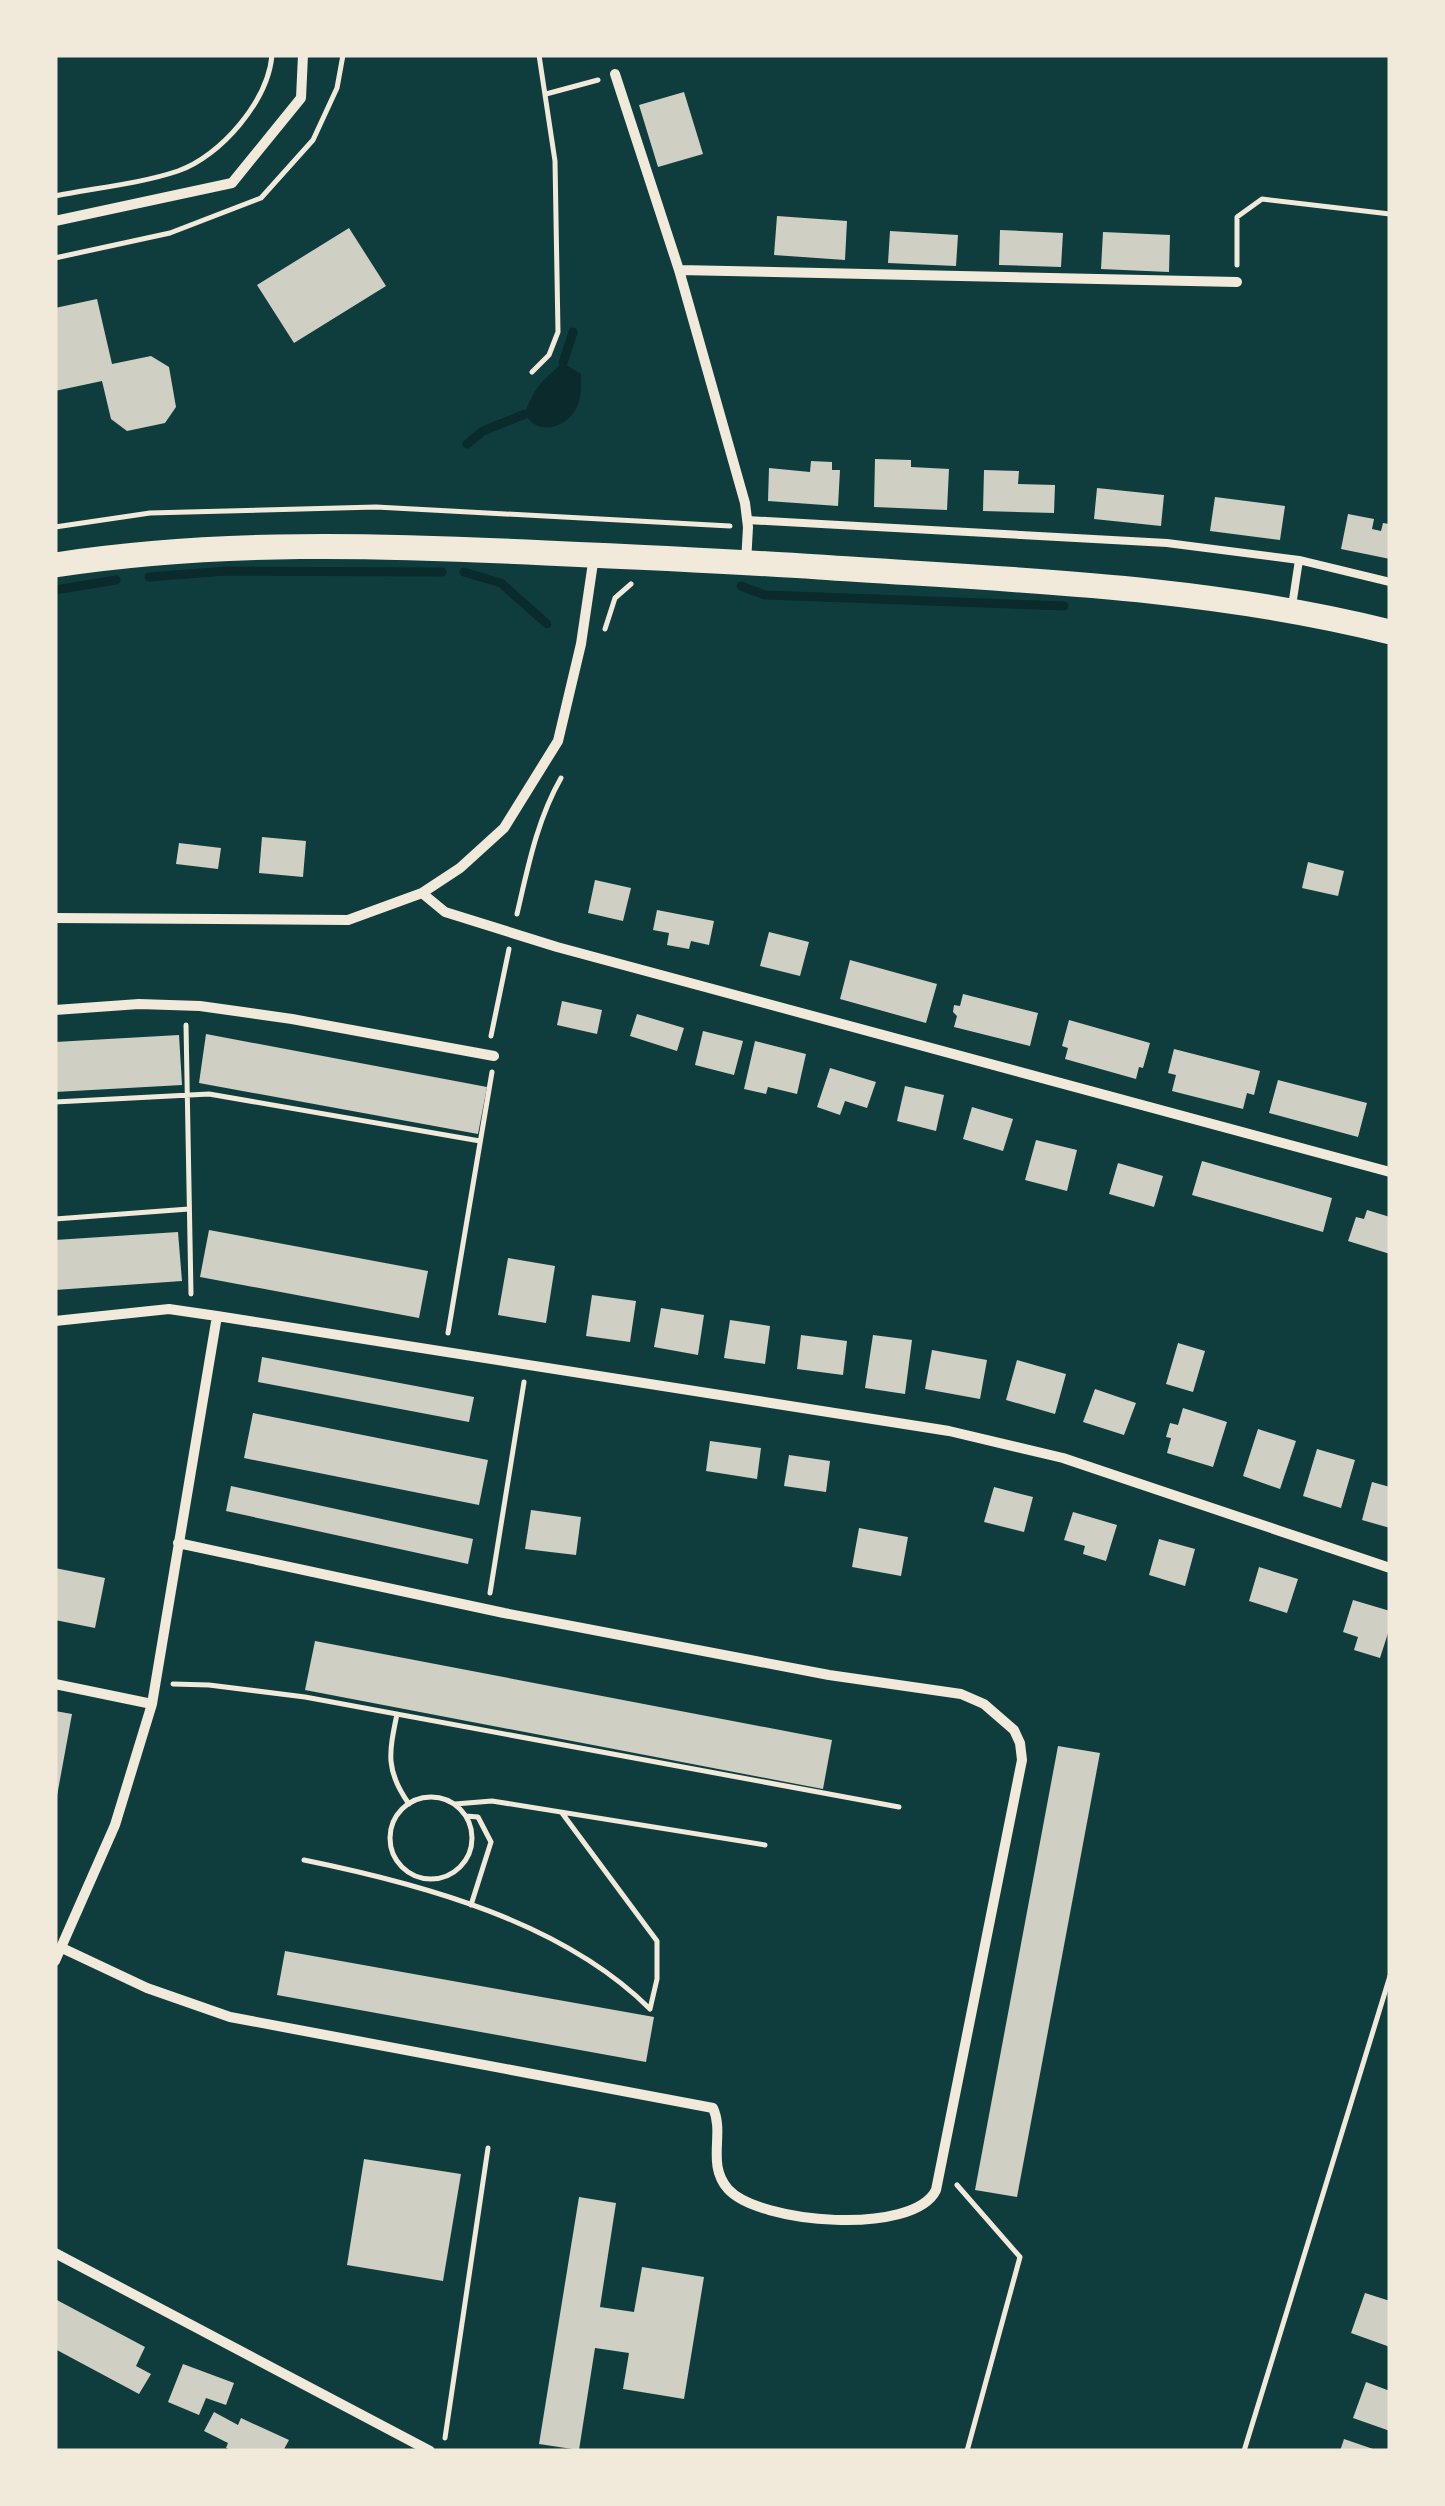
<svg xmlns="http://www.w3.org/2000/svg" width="1445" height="2506" font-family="Figtree,sans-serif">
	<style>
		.water { fill: #0a2a2b }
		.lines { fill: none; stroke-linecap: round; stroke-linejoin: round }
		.stream { stroke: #0a2a2b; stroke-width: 9 }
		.building { fill: #cfcfc3 }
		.path { stroke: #f1e9da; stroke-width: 5 }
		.service { stroke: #f1e9da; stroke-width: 8 }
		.minor { stroke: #f1e9da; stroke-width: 10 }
		.primary { stroke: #f1e9da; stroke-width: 25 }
	</style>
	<rect width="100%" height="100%" fill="#0f3d3e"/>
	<!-- water -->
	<path class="water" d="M 563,363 L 581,374 C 581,385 582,396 577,407 C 567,428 538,437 525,414 C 532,390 544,378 563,363 Z"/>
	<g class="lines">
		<!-- stream -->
		<path class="stream" d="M 563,363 L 573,332
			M 467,444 L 483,431 L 525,414
			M 464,572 L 501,583 L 547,624
			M 149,577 L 226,571 L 442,572
			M 741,586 L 765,595 L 1064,606
			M 55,590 L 116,580"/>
	</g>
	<!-- building -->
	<path class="building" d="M 684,92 L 703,154 L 658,167 L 639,105 Z
		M 777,216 L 847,221 L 845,260 L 774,255 Z
		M 349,228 L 386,286 L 294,343 L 257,285 Z
		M 1000,230 L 1063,233 L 1061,267 L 999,265 Z
		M 890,231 L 958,235 L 956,266 L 888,263 Z
		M 1103,232 L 1170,235 L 1169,272 L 1101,269 Z
		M 97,299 L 112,364 L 151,356 L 169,367 L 176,407 L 165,423 L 127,431 L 111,419 L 102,381 L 55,391 L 55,308 Z
		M 875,459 L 911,460 L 911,467 L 949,469 L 947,510 L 874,507 Z
		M 811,461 L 832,462 L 832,470 L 840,470 L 838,506 L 768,501 L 769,468 L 810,472 Z
		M 984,470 L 1019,471 L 1018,484 L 1055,485 L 1054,513 L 983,511 Z
		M 1097,488 L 1164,495 L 1161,526 L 1094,519 Z
		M 1215,497 L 1285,506 L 1280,540 L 1210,531 Z
		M 1348,514 L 1374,519 L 1372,529 L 1381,531 L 1383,523 L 1390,524 L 1390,559 L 1341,549 Z
		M 262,837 L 306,841 L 303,877 L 259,873 Z
		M 179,843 L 221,848 L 218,869 L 176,864 Z
		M 1308,862 L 1344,871 L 1338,896 L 1302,888 Z
		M 595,880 L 631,888 L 623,921 L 588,913 Z
		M 657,910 L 714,921 L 709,945 L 691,941 L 689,949 L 667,945 L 669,933 L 653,930 Z
		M 769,932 L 809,942 L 800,976 L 760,966 Z
		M 850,960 L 937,984 L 926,1023 L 840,999 Z
		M 963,994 L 1038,1013 L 1030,1046 L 954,1027 L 957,1016 L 953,1012 L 954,1005 L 960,1006 Z
		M 562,1001 L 602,1010 L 597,1034 L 557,1025 Z
		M 637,1014 L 684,1028 L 677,1051 L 630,1036 Z
		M 1069,1020 L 1150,1043 L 1143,1068 L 1139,1067 L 1136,1079 L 1065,1059 L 1068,1048 L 1062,1046 Z
		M 703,1031 L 743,1041 L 734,1075 L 695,1065 Z
		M 206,1034 L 487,1087 L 478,1134 L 199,1083 Z
		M 179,1035 L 182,1085 L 55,1092 L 55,1042 Z
		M 755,1041 L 806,1054 L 797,1094 L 768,1087 L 766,1094 L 744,1089 Z
		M 1174,1049 L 1260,1071 L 1254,1095 L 1247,1093 L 1243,1109 L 1172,1091 L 1176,1075 L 1168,1073 Z
		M 830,1068 L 876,1082 L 867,1108 L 845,1101 L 840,1115 L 817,1107 Z
		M 1278,1080 L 1367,1103 L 1358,1137 L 1269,1113 Z
		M 905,1086 L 944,1095 L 936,1131 L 897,1121 Z
		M 972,1107 L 1013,1119 L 1003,1151 L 963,1139 Z
		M 1036,1140 L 1077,1150 L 1067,1191 L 1025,1180 Z
		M 1202,1161 L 1332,1198 L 1323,1232 L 1192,1195 Z
		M 1118,1163 L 1163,1176 L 1154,1207 L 1109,1194 Z
		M 1367,1210 L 1390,1217 L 1390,1254 L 1348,1241 L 1356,1217 L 1364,1219 Z
		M 209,1230 L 428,1271 L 419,1318 L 200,1277 Z
		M 178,1232 L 182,1281 L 55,1290 L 55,1240 Z
		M 508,1258 L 555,1266 L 546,1323 L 498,1315 Z
		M 592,1295 L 636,1301 L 630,1342 L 586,1336 Z
		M 661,1308 L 704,1315 L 698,1355 L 654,1347 Z
		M 730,1320 L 770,1326 L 765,1364 L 724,1358 Z
		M 801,1335 L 847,1341 L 843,1375 L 797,1369 Z
		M 873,1335 L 912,1340 L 905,1394 L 865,1388 Z
		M 1178,1343 L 1205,1351 L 1193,1392 L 1166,1384 Z
		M 932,1350 L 987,1360 L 980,1399 L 925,1389 Z
		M 262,1357 L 474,1397 L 469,1422 L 258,1382 Z
		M 1017,1360 L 1066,1374 L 1055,1414 L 1006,1400 Z
		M 1095,1389 L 1136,1403 L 1124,1435 L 1083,1422 Z
		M 1183,1408 L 1227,1422 L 1213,1467 L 1167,1453 L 1171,1438 L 1166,1437 L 1170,1423 L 1178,1425 Z
		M 253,1413 L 488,1460 L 479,1505 L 244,1458 Z
		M 1258,1429 L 1296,1441 L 1280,1489 L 1243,1476 Z
		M 710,1441 L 761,1448 L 757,1479 L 706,1471 Z
		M 1317,1449 L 1355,1460 L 1341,1508 L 1303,1496 Z
		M 789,1455 L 830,1461 L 826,1492 L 784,1486 Z
		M 1372,1482 L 1390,1487 L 1390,1528 L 1362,1520 Z
		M 231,1486 L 473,1539 L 468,1564 L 226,1511 Z
		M 994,1487 L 1033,1497 L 1024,1532 L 984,1522 Z
		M 531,1510 L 581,1517 L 576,1555 L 525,1549 Z
		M 1073,1512 L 1117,1525 L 1106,1561 L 1083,1554 L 1085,1546 L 1064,1540 Z
		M 859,1528 L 908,1537 L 901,1576 L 852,1567 Z
		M 1159,1539 L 1195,1549 L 1185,1586 L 1149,1575 Z
		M 1259,1567 L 1298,1579 L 1287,1613 L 1249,1601 Z
		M 55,1568 L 105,1578 L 95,1628 L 55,1620 Z
		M 1353,1600 L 1390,1611 L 1390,1627 L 1380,1658 L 1354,1650 L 1358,1637 L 1343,1632 Z
		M 315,1641 L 832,1740 L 823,1789 L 305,1690 Z
		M 55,1711 L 72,1714 L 57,1796 L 55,1796 Z
		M 1058,1746 L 1100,1753 L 1017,2197 L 975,2190 Z
		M 285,1951 L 654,2017 L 646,2062 L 277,1995 Z
		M 364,2159 L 461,2174 L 443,2281 L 347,2265 Z
		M 579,2197 L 616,2203 L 600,2307 L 634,2312 L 642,2267 L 704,2277 L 684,2399 L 623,2389 L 629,2353 L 595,2348 L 579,2450 L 539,2444 Z
		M 1365,2293 L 1390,2301 L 1390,2347 L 1351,2333 Z
		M 55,2299 L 145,2347 L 136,2366 L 151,2374 L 139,2394 L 55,2349 Z
		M 183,2364 L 234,2383 L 226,2405 L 206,2398 L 199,2415 L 168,2402 Z
		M 1366,2382 L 1390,2391 L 1390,2431 L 1353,2418 Z
		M 214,2412 L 238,2425 L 241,2418 L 289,2440 L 283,2451 L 233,2451 L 226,2448 L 228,2443 L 204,2431 Z
		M 1344,2439 L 1376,2450 L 1376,2451 L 1340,2451 Z"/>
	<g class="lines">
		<!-- path -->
		<path class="path" d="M 546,94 L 598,80
			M 55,196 C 95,188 139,184 178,171 C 221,156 268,101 272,55
			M 55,258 L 170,233 L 261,198 L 313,140 L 337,88 L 343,55
			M 1237,265 L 1237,217 L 1262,199 L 1390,214
			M 532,372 L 549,355 L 558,332 L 555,161 L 539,55
			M 55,527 L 150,513 L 376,507 L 730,526
			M 605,629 L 615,598 L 631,584
			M 517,914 C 528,867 537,820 561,778
			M 186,1025 L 191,1294
			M 491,1036 L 509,949
			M 55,1102 L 209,1094 L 480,1141
			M 55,1219 L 189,1209
			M 448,1333 L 492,1072
			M 490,1593 L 524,1382
			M 173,1684 L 209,1685 L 305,1697 L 899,1807
			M 397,1714 C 389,1753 385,1770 409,1804
			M390 1838a41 41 0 1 1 82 0a41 41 0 1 1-82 0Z
			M 455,1804 L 492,1801 L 765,1845
			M 562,1813 L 657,1941 L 657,1979 L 650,2009
			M 466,1816 L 478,1817 L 491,1842 L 471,1905
			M 304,1860 C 422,1884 563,1922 650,2009
			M 957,2185 L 1020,2257 L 967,2451
			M 445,2438 L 488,2148
			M 1244,2451 L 1390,1976"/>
		<!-- service -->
		<path class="service" d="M 747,520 L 1167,543 L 1299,560
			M 1292,606 L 1299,560 L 1390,582"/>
		<!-- minor -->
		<path class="minor" d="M 615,74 L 679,270 L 745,503 L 748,527 L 746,563
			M 55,221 L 232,183 L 301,98 L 303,55
			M 679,270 L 1237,282
			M 422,893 L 445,912 L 557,947 L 1390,1172
			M 55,918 L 348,920 L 422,893 L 460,868 L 504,828 L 558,741 L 581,644 L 594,556
			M 55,1010 L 139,1004 L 200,1006 L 292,1019 L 494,1056
			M 55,1321 L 169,1309 L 217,1316
			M 55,1684 L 152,1704
			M 62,1948 L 147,1988 L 230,2017 L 713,2108 C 725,2134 706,2164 728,2189 C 759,2224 914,2236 936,2190 L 1022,1760 L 1020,1743 L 1014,1730 L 984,1704 L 961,1694 L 829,1675 L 504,1613 L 178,1543
			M 55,1961 L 115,1825 L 152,1704 L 217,1316 L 949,1431 L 1063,1458 L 1390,1568
			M 55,2253 L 430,2451"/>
		<!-- primary -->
		<path class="primary" d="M 55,565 C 219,540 382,545 546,553 C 637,557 728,561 819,567 C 1010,580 1203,585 1390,632"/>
	</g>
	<!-- border -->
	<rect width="1445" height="2506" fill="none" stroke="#f1e9da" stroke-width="115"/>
</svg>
